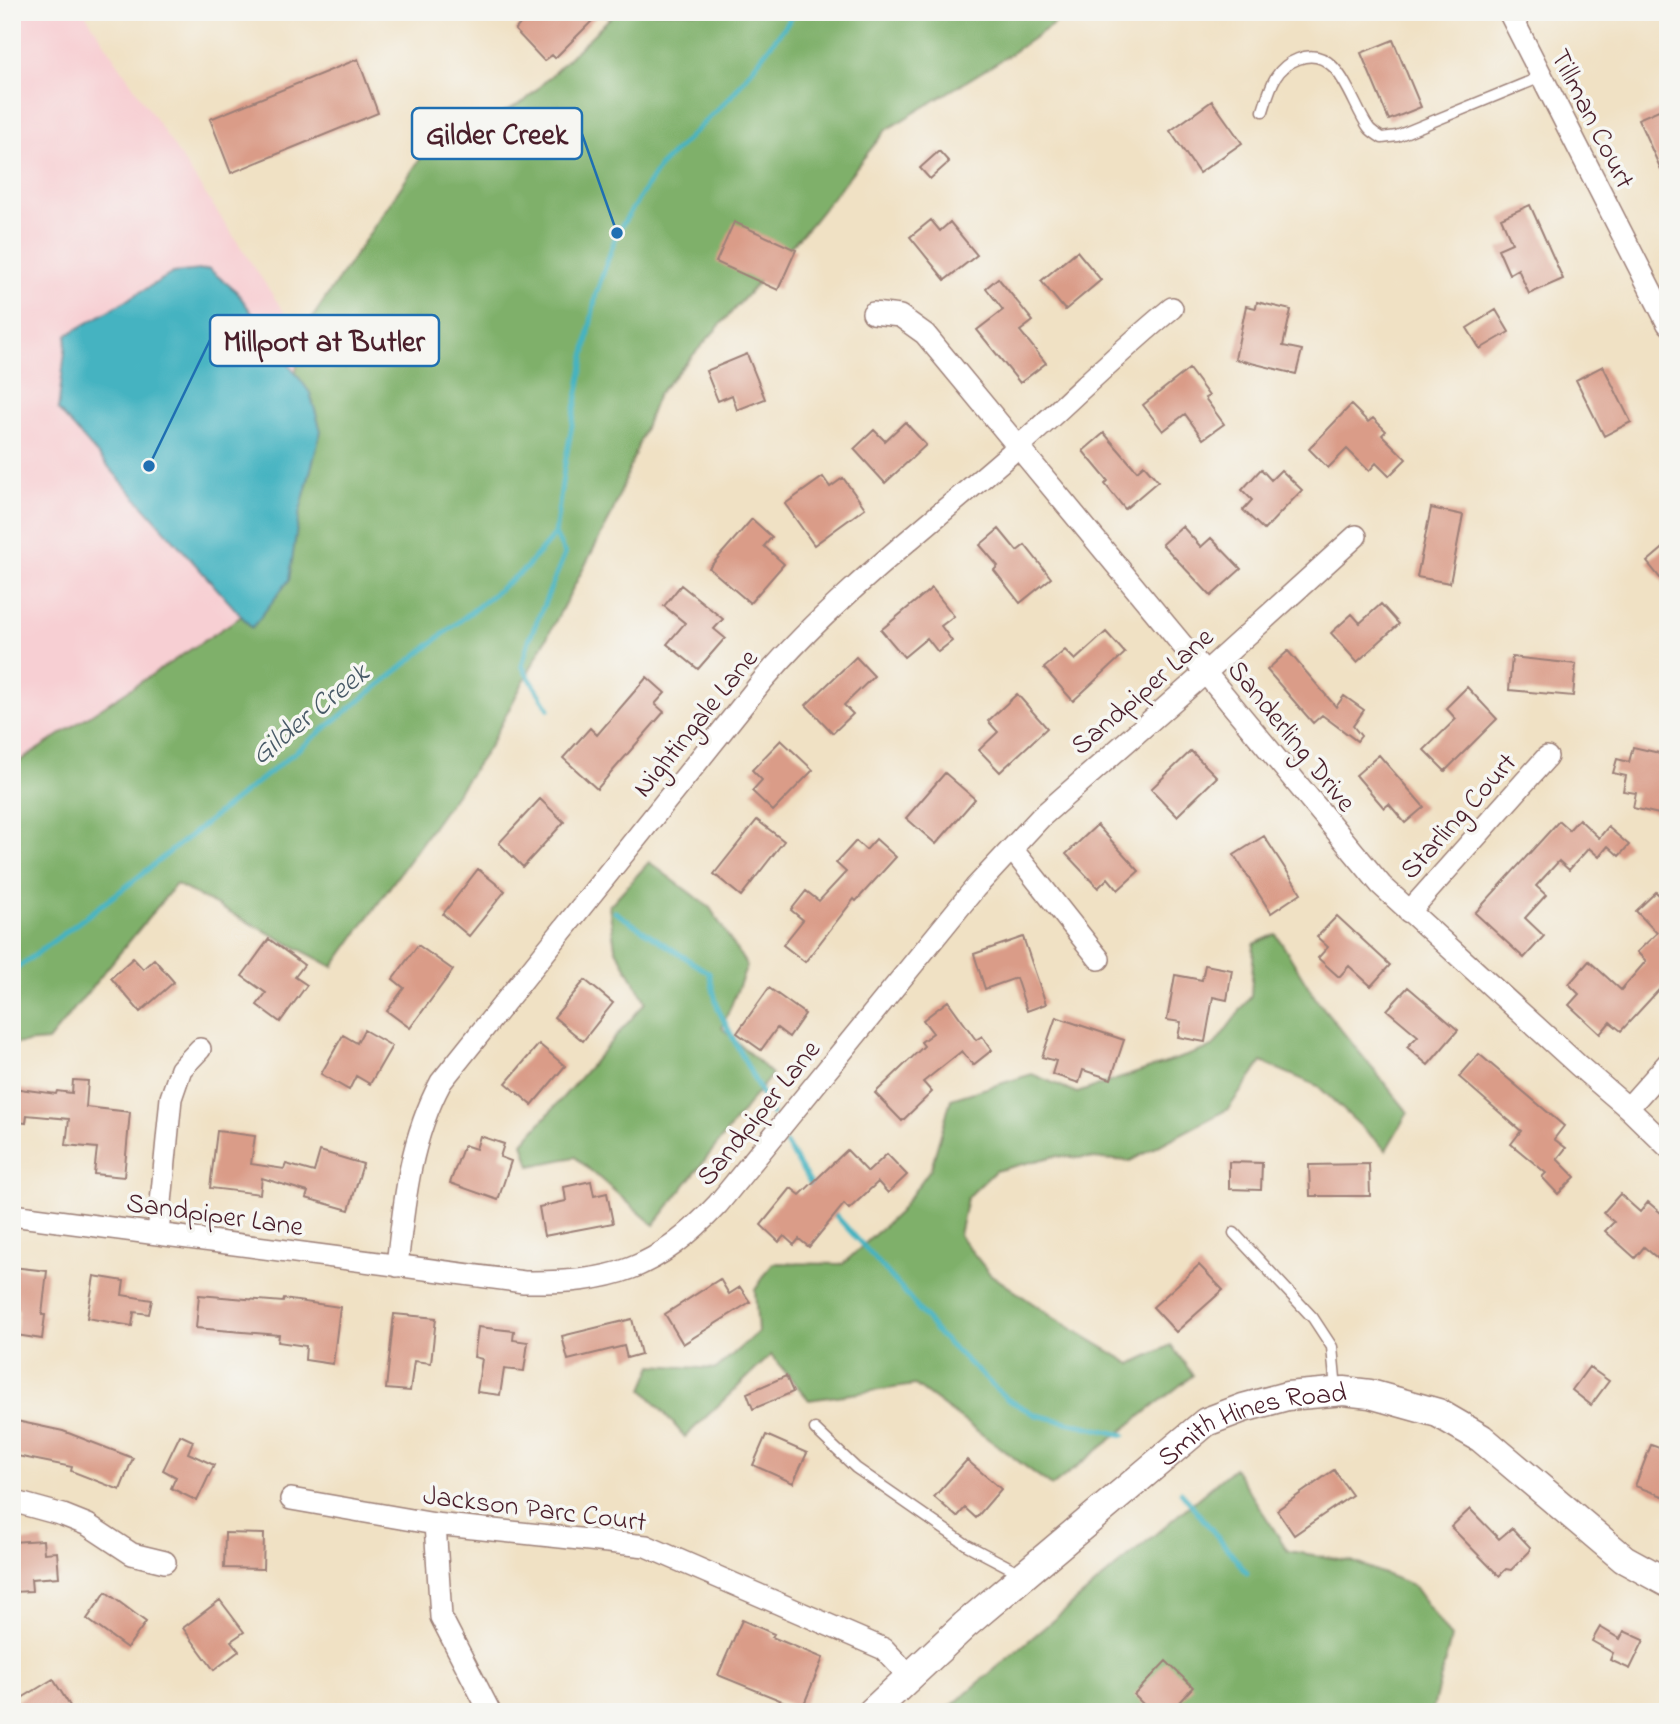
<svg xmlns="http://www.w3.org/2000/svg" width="1680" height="1724" font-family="'Indie Flower',sans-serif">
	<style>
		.built { fill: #f7cfd3 }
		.forest { fill: #7fb06b; stroke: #64684b; stroke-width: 2 }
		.water { fill: #45b3c1; stroke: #486976; stroke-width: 2 }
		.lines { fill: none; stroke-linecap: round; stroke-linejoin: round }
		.stream { stroke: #45b3c1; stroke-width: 5 }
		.building { fill: #da9c88 }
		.lane-casing { stroke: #9d8078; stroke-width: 13 }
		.street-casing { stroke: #9d8078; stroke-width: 24 }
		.secondary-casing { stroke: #9d8078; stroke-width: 31 }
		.lane { stroke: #fff; stroke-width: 10 }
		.street { stroke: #fff; stroke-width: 21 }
		.secondary { stroke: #fff; stroke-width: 28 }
		.labels { text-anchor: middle; stroke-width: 7; stroke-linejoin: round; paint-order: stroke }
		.street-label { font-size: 28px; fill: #4a1f2b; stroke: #f6f6f2 }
		.water-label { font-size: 30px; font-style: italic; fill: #485a67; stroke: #f6f6f2 }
		.leader { fill: none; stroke: #1f6fb2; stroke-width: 2.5 }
		.callout-dot { fill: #1f6fb2; stroke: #f6f6f2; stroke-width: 2.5 }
		.callout { fill: #f6f6f2; stroke: #1f6fb2; stroke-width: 2.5 }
		.callout-label { font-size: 30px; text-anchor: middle; font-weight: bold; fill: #4a1f2b }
	</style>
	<rect width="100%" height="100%" fill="#f6f6f2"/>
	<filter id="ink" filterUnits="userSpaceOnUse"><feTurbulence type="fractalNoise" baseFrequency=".0143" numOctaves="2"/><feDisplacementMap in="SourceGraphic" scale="14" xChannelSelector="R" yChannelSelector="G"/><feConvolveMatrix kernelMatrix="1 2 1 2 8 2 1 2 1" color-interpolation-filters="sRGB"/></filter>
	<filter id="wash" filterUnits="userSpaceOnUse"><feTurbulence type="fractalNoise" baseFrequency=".00686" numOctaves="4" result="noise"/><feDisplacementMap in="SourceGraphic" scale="28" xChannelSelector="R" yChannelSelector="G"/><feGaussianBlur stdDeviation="1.57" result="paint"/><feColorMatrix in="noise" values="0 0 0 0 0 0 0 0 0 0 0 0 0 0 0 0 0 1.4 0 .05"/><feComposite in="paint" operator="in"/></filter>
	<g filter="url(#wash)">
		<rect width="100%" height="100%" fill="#f0e1c4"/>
		<!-- built -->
		<path class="built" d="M 12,12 L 84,12 L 300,336 L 271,597 L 12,766 Z"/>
		<!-- forest -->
		<path class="forest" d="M 616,12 L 1071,12 L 1003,59 L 886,130 L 811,224 L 658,394 L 611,516 L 488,749 L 333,967 L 176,884 L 48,1041 L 12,1044 L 12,766 L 271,597 L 300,336 L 422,156 L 525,101 Z
			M 649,862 L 710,908 L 747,966 L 722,1028 L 772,1074 L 654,1225 L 575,1157 L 530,1166 L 523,1143 L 646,1002 L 615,948 L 609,906 Z
			M 1276,934 L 1316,999 L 1408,1112 L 1386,1150 L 1318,1086 L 1262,1062 L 1228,1109 L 1130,1161 L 1055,1156 L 995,1171 L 967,1198 L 959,1235 L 990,1274 L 1054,1318 L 1131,1364 L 1171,1345 L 1193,1375 L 1052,1486 L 915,1385 L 809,1400 L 771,1355 L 685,1437 L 643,1389 L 653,1365 L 716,1369 L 758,1332 L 755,1290 L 773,1263 L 843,1264 L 899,1212 L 931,1168 L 951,1099 L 1032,1074 L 1077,1093 L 1213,1047 L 1251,996 L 1254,944 Z
			M 1234,1468 L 1288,1551 L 1351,1561 L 1413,1585 L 1451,1638 L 1432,1712 L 944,1712 Z"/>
		<!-- water -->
		<path class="water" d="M 209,269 L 236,291 L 310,393 L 321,431 L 299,515 L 289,580 L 252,628 L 58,410 L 67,335 L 173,273 Z"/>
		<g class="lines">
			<!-- stream -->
			<path class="stream" d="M 549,709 L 522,666 L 529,640 L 565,554 L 555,534
				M 615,912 L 709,973 L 718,1009 L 772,1114
				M 12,972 L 127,886 L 525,569 L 555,534 L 564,469 L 596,294 L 617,233 L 659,167 L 732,95 L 796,12
				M 786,1144 L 814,1189
				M 831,1210 L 904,1291 L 939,1335 L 1007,1399 L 1036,1415 L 1124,1435
				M 1181,1492 L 1247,1573"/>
		</g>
		<g id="blocks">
			<!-- building -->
			<path class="building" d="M 513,12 L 601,12 L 555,58 L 552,55 L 544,61 L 515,30 L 521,23 Z
				M 1393,40 L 1421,107 L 1389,120 L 1361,53 Z
				M 358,59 L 378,113 L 231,173 L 210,119 Z
				M 1212,101 L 1242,143 L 1199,173 L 1170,131 Z
				M 1661,109 L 1668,125 L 1668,185 L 1638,119 Z
				M 939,151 L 949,162 L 930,179 L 920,168 Z
				M 1530,205 L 1563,279 L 1529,294 L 1518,269 L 1509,274 L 1498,249 L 1512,243 L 1501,218 Z
				M 931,220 L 940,231 L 950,222 L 977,255 L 945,280 L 910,237 Z
				M 734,222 L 796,250 L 778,290 L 716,262 Z
				M 1077,251 L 1101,280 L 1065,310 L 1041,281 Z
				M 998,278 L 1033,321 L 1020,331 L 1046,363 L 1020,383 L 977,330 L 1003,310 L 986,288 Z
				M 1257,302 L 1291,310 L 1283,346 L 1302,350 L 1296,374 L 1235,359 L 1246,306 L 1256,308 Z
				M 1496,310 L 1509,332 L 1480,349 L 1467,328 Z
				M 747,354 L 765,399 L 737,410 L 732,395 L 718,401 L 706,371 Z
				M 1603,366 L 1631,422 L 1604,436 L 1576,380 Z
				M 1189,369 L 1209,396 L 1205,398 L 1224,424 L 1203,439 L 1185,414 L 1163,431 L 1143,405 Z
				M 1351,405 L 1368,422 L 1373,418 L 1386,431 L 1382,435 L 1406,459 L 1389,476 L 1376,463 L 1369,471 L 1347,449 L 1328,468 L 1309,449 Z
				M 905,422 L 926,445 L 885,483 L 854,449 L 874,430 L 885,441 Z
				M 1104,433 L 1137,471 L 1144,465 L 1158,481 L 1125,509 L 1105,484 L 1108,481 L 1083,451 Z
				M 1261,469 L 1271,480 L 1281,470 L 1302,490 L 1264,530 L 1243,510 L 1252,500 L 1242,490 Z
				M 823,477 L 830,487 L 843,478 L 865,508 L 814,545 L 785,504 Z
				M 1431,508 L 1463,515 L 1450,583 L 1417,577 Z
				M 752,519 L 772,537 L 764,546 L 784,564 L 750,603 L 709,568 Z
				M 1182,526 L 1201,547 L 1211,538 L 1241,569 L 1211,596 L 1162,544 Z
				M 999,529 L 1017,551 L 1025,545 L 1051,578 L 1020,603 L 994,570 L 998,566 L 980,545 Z
				M 1668,544 L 1668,588 L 1647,562 Z
				M 681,585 L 723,619 L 714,629 L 725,638 L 698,669 L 667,644 L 685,623 L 664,606 Z
				M 932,588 L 954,616 L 941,626 L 952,641 L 938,652 L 927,638 L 904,657 L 881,630 Z
				M 1381,604 L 1399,624 L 1357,662 L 1331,633 L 1352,614 L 1360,623 Z
				M 1106,632 L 1125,653 L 1073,701 L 1044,668 L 1065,650 L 1075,660 Z
				M 1288,651 L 1336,707 L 1344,696 L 1364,710 L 1353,726 L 1361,736 L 1357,741 L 1322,715 L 1313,723 L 1267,670 Z
				M 856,657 L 874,676 L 844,705 L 853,714 L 833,733 L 806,705 Z
				M 1512,657 L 1576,664 L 1573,696 L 1509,690 Z
				M 647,677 L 665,693 L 655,704 L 664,712 L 597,789 L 563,758 L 590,728 L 597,735 Z
				M 1467,687 L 1497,719 L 1445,771 L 1424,750 L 1456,719 L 1446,708 Z
				M 1017,694 L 1047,728 L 1000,772 L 979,750 L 998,732 L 988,721 Z
				M 781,740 L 813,770 L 773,811 L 752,791 L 762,780 L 752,770 Z
				M 1633,747 L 1668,755 L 1668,772 L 1659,814 L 1633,808 L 1636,793 L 1623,791 L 1626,776 L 1613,773 L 1617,759 L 1629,762 Z
				M 1191,751 L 1217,777 L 1177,816 L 1151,789 Z
				M 1379,755 L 1424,807 L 1405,823 L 1389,804 L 1384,808 L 1356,775 Z
				M 945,773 L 975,799 L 936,844 L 906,818 Z
				M 540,799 L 564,822 L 523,867 L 499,843 Z
				M 1579,819 L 1599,838 L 1608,827 L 1629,845 L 1619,856 L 1608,846 L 1599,857 L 1589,848 L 1569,870 L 1559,861 L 1536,886 L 1546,895 L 1525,918 L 1544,936 L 1524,958 L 1475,913 L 1559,821 L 1569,830 Z
				M 757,820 L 784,841 L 741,896 L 714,874 Z
				M 1097,825 L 1139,871 L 1118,890 L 1108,878 L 1098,888 L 1066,854 Z
				M 1264,836 L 1301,893 L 1271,913 L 1234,855 Z
				M 876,839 L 896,857 L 856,901 L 854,899 L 805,962 L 783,945 L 803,920 L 791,910 L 806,891 L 819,901 L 846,872 L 836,863 L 856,841 L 866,850 Z
				M 478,869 L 505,891 L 469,936 L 443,914 Z
				M 1656,892 L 1668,904 L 1668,980 L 1621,1031 L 1610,1022 L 1600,1034 L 1569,1005 L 1579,994 L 1569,984 L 1589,961 L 1621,990 L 1646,961 L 1637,952 L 1657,933 L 1636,911 Z
				M 1337,916 L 1390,965 L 1371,986 L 1349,966 L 1339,977 L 1318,958 L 1328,947 L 1317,937 Z
				M 1023,937 L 1046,1004 L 1027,1011 L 1016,978 L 985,989 L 974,954 Z
				M 269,939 L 304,965 L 295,977 L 307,985 L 280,1022 L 257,1005 L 266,993 L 242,976 Z
				M 418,945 L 453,970 L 410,1028 L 387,1011 L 404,988 L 393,979 Z
				M 133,958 L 143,969 L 154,959 L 174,982 L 140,1012 L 111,978 Z
				M 1205,965 L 1232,970 L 1227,1000 L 1213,997 L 1205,1042 L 1178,1037 L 1181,1022 L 1167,1020 L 1175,975 L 1202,980 Z
				M 585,980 L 613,1003 L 583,1041 L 554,1017 Z
				M 1408,987 L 1458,1030 L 1428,1065 L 1407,1047 L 1418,1036 L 1387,1010 Z
				M 769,988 L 805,1014 L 789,1037 L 777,1028 L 761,1050 L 737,1033 Z
				M 948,1001 L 976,1040 L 982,1036 L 992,1050 L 973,1065 L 962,1051 L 923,1082 L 932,1092 L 902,1121 L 875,1093 L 924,1046 L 921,1042 L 933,1033 L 923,1020 Z
				M 1056,1017 L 1124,1040 L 1111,1079 L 1083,1070 L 1079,1083 L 1052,1074 L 1056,1061 L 1042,1057 Z
				M 364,1030 L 392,1046 L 370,1084 L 356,1076 L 349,1090 L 321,1074 L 343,1035 L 357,1043 Z
				M 539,1044 L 565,1066 L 532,1105 L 506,1083 Z
				M 1479,1054 L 1564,1126 L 1554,1139 L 1566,1148 L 1557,1159 L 1575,1177 L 1558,1194 L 1542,1177 L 1546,1173 L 1511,1144 L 1521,1131 L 1459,1077 Z
				M 73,1080 L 88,1081 L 86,1107 L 130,1112 L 124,1177 L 94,1174 L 97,1148 L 66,1145 L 69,1119 L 27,1115 L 26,1123 L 12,1121 L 12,1088 L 56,1094 L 57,1091 L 72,1093 Z
				M 217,1131 L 255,1136 L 251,1164 L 284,1169 L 286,1164 L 314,1172 L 320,1151 L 363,1164 L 349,1210 L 306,1198 L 308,1192 L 262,1178 L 260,1194 L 210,1188 Z
				M 480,1136 L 504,1144 L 500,1157 L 511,1161 L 498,1200 L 450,1183 L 464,1145 L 476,1149 Z
				M 847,1150 L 868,1172 L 887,1154 L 907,1175 L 888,1193 L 878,1182 L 849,1209 L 844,1204 L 809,1247 L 799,1239 L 794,1245 L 784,1236 L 779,1242 L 761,1225 L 791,1188 L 800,1195 Z
				M 1229,1162 L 1262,1163 L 1261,1190 L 1229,1189 Z
				M 1369,1164 L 1370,1196 L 1310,1196 L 1309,1165 Z
				M 591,1181 L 594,1196 L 607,1193 L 613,1223 L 544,1236 L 539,1207 L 566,1201 L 564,1187 Z
				M 1620,1194 L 1640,1212 L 1648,1202 L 1668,1219 L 1668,1267 L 1644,1247 L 1635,1258 L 1605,1231 L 1614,1222 L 1603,1213 Z
				M 1199,1265 L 1223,1290 L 1176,1332 L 1153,1307 Z
				M 12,1267 L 47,1271 L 42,1315 L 45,1315 L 42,1339 L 16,1335 L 19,1310 L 12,1309 Z
				M 94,1276 L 124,1281 L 122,1295 L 152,1300 L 149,1314 L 134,1312 L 132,1326 L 87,1318 Z
				M 720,1279 L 729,1294 L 740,1287 L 750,1302 L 683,1344 L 665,1314 Z
				M 199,1295 L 283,1302 L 284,1299 L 340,1307 L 333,1364 L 305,1360 L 306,1346 L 278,1342 L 279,1335 L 196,1328 Z
				M 394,1314 L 436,1318 L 431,1363 L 414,1361 L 410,1391 L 386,1389 Z
				M 632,1319 L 641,1354 L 627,1358 L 624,1346 L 568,1360 L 562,1336 Z
				M 478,1327 L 514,1331 L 513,1340 L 528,1342 L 524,1371 L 504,1369 L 500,1395 L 477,1392 L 482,1359 L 474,1357 Z
				M 1589,1367 L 1609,1381 L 1591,1405 L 1572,1390 Z
				M 786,1376 L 793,1392 L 753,1409 L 747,1393 Z
				M 12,1420 L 63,1431 L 133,1458 L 120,1490 L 71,1471 L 72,1467 L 12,1455 Z
				M 180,1435 L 193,1441 L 188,1453 L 214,1465 L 197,1501 L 171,1488 L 176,1477 L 163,1470 Z
				M 766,1435 L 807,1453 L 793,1483 L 753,1465 Z
				M 1651,1445 L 1668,1451 L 1668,1498 L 1635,1486 Z
				M 967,1460 L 1001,1489 L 976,1518 L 965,1508 L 957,1517 L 934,1497 Z
				M 1334,1470 L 1352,1495 L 1294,1535 L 1277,1510 Z
				M 1470,1509 L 1499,1539 L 1512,1528 L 1530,1547 L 1529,1552 L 1511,1570 L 1506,1569 L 1499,1576 L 1451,1527 Z
				M 225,1533 L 264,1534 L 263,1569 L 224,1568 Z
				M 43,1540 L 44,1553 L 57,1552 L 59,1577 L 31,1579 L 32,1591 L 12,1592 L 12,1542 Z
				M 106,1592 L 146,1622 L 127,1648 L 87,1619 Z
				M 220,1600 L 244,1632 L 231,1641 L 239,1651 L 214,1670 L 183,1628 Z
				M 742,1620 L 774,1634 L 772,1637 L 823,1658 L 802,1709 L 718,1675 Z
				M 1600,1627 L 1620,1639 L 1624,1631 L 1644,1640 L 1630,1669 L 1610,1660 L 1613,1653 L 1592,1641 Z
				M 1166,1661 L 1193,1687 L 1170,1712 L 1151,1712 L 1134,1695 Z
				M 53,1679 L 70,1706 L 60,1712 L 12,1712 L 12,1704 Z"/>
		</g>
	</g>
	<g filter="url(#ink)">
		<use href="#blocks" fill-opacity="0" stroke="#9d8078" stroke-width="2"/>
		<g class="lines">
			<!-- lane casing -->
			<g class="lane-casing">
				<path id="lane" d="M 1263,111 C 1270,89 1274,68 1298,59 C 1339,43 1351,104 1369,128 C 1372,132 1378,135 1382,138 L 1397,136 L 1541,77
					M 1234,1233 L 1313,1318 L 1332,1347 L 1336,1389
					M 815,1429 L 856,1468 L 967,1545 L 1022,1574"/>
			</g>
			<!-- street casing -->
			<g class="street-casing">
				<path id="street" d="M 1509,12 L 1668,324
					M 873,313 L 900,316 L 925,334 L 1381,885 L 1579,1066 L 1628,1108 L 1668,1147
					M 1012,849 L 1099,959
					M 1409,912 L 1547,757
					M 1628,1108 L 1668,1063
					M 12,1215 L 524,1282 C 613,1283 656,1270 718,1204 L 975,888 L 1041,817 L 1205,673 L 1356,536
					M 158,1234 L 171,1098 L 181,1069 L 200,1049
					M 397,1266 C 404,1202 410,1139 441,1082 L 763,680 C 839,592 932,523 1018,447 C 1070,401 1119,351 1172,308
					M 291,1499 L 435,1524 L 646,1546 L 884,1649 L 910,1677
					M 12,1501 L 63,1515 L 88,1525 L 132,1554 L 165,1562
					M 435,1524 L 441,1617 L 490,1712"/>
			</g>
			<!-- secondary casing -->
			<g class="secondary-casing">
				<g id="secondary">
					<path id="s1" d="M 872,1712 L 965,1625 L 1206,1422 L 1243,1408 L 1287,1396 L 1344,1391 L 1370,1394 L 1438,1413 L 1481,1438 L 1624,1559 L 1668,1583"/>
				</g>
			</g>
			<!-- lane -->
			<use href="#lane" class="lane"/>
			<!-- street -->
			<use href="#street" class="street"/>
			<!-- secondary -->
			<use href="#secondary" class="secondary"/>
		</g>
	</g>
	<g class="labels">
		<!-- street labels -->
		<g class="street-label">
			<text transform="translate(1594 118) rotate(63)" y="10">Tillman Court</text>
			<text transform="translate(1141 690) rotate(-41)" y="10">Sandpiper Lane</text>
			<text transform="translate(694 722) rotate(-51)" y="10">Nightingale Lane</text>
			<text transform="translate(1293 735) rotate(51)" y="10">Sanderling Drive</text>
			<text transform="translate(1457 815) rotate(-48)" y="10">Starling Court</text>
			<text transform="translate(757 1112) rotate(-51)" y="10">Sandpiper Lane</text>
			<text transform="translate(215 1213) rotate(8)" y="10">Sandpiper Lane</text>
			<text dy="10" stroke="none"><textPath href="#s1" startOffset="485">Smith Hines Road</textPath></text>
			<text transform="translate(535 1507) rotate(7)" y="10">Jackson Parc Court</text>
		</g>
		<!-- water labels -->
		<g class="water-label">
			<text transform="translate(309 713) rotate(-39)" y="10">Gilder Creek</text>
		</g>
	</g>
	<!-- callouts -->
	<path class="leader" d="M617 233L582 134M149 466L210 340"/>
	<g class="callout-dot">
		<circle cx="617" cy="233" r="7"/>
		<circle cx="149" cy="466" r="7"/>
	</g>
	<g class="callout">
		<rect x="412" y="108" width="170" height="51" rx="7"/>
		<rect x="210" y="315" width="229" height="51" rx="7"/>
	</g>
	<g class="callout-label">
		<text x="497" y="144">Gilder Creek</text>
		<text x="324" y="351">Millport at Butler</text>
	</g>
	<!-- margin -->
	<rect width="1680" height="1724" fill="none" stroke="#f6f6f2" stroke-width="42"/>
</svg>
